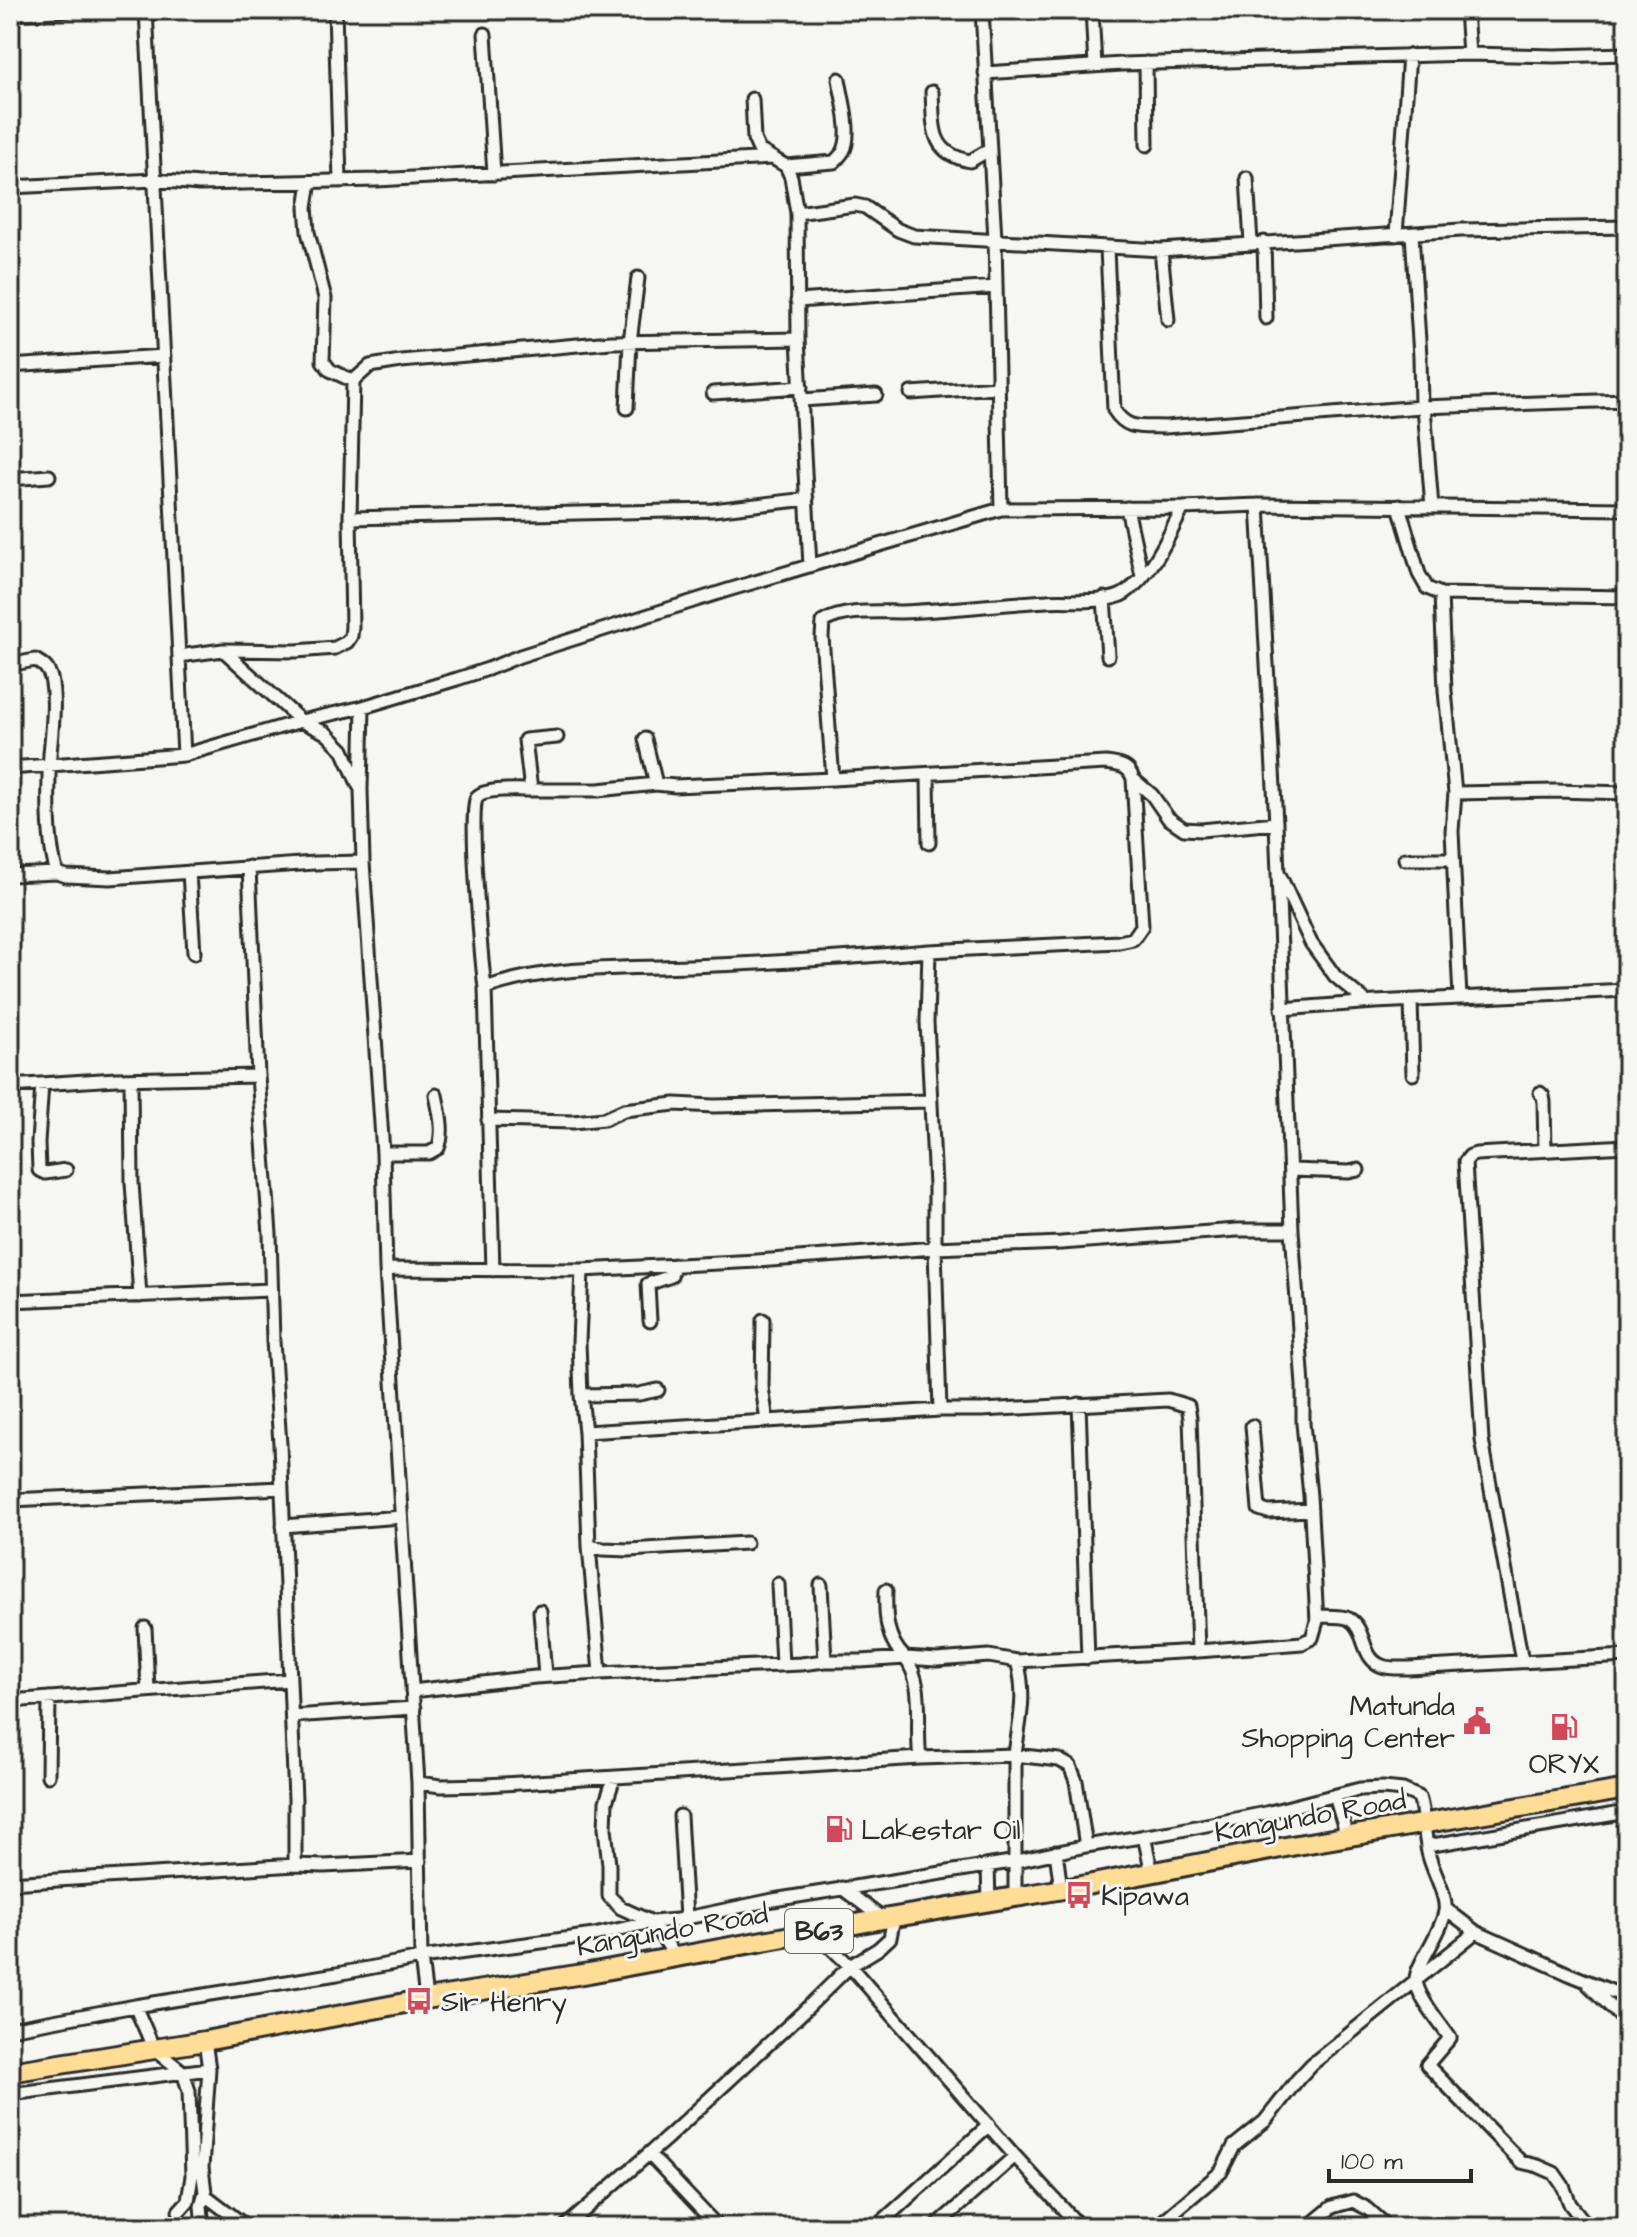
<svg xmlns="http://www.w3.org/2000/svg" width="1637" height="2237" font-family="'Architects Daughter',sans-serif">
	<style>
		.lines { fill: none; stroke-linecap: round; stroke-linejoin: round }
		.minor-casing { stroke: #2b2b2b; stroke-width: 17 }
		.trunk-casing { stroke: #2b2b2b; stroke-width: 24 }
		.minor { stroke: #f6f6f2; stroke-width: 11 }
		.trunk { stroke: #ffdd96; stroke-width: 18 }
		.labels { text-anchor: middle; stroke-width: 6; stroke-linejoin: round; paint-order: stroke }
		.shield { fill: #f6f6f2; stroke: #686867; stroke-width: 2 }
		.shield-label { font-size: 26px; font-weight: bold; fill: #2b2b2b }
		.poi-label { font-size: 28px; fill: #2b2b2b; stroke: #f6f6f2; text-anchor: start }
		.street-label { font-size: 28px; fill: #2b2b2b; stroke: #f6f6f2 }
	</style>
	<rect width="100%" height="100%" fill="#f6f6f2"/>
	<filter id="ink" filterUnits="userSpaceOnUse"><feTurbulence type="fractalNoise" baseFrequency=".0125" numOctaves="2"/><feDisplacementMap in="SourceGraphic" scale="16" xChannelSelector="R" yChannelSelector="G"/><feConvolveMatrix kernelMatrix="1 2 1 2 8 2 1 2 1" color-interpolation-filters="sRGB"/></filter>
	<g filter="url(#ink)">
		<g class="lines">
			<!-- minor casing -->
			<g class="minor-casing">
				<path id="minor" d="M 146,10 L 184,755
					M 335,10 L 340,181
					M 982,10 L 995,239 L 1001,509
					M 1092,10 L 1095,66
					M 1466,10 L 1469,54
					M 1350,12 L 1393,10
					M 10,14 L 70,10
					M 485,34 L 494,174
					M 1146,63 L 1147,145
					M 985,73 L 1122,64 L 1469,54 L 1554,56 L 1627,54
					M 932,92 C 934,126 929,153 970,161 L 989,150
					M 752,99 L 754,139 L 759,150 L 786,166 L 791,177 L 797,213 L 798,339 L 810,566
					M 786,166 L 834,162 C 835,161 843,153 843,152 C 853,135 842,98 839,79
					M 1247,178 L 1251,243
					M 310,182 L 306,207 L 308,232 L 325,298 L 323,361 L 330,370 L 353,381
					M 10,187 L 155,180 L 199,184 L 377,180 L 773,158
					M 797,213 L 855,205 L 865,207 L 898,230 L 914,236 L 1161,250 L 1461,230 L 1627,227
					M 1412,234 L 1420,356 L 1421,407
					M 1396,235 L 1409,55
					M 1264,242 L 1266,318
					M 1107,248 L 1114,410 C 1127,431 1142,426 1165,427 L 1421,407 L 1627,400
					M 1161,250 L 1168,320
					M 797,301 L 996,287
					M 10,366 L 164,356
					M 713,393 L 801,387
					M 911,393 L 998,387
					M 802,400 L 876,395
					M 1424,407 L 1432,507
					M 627,408 L 630,342 L 638,278
					M 10,479 L 49,476
					M 1399,506 L 1419,574 L 1427,588 L 1441,594 L 1627,597
					M 1127,508 L 1142,576
					M 350,518 L 713,510 L 807,499
					M 1441,594 L 1445,691 L 1455,793 L 1452,831 L 1460,998
					M 1104,598 L 1108,656
					M 223,650 L 301,721 L 326,733 L 343,750 L 359,786
					M 179,656 L 223,650 L 296,651 L 335,648 L 347,642 L 351,636 L 352,627 L 350,518 L 353,381 L 370,366 L 401,361 L 611,342 L 798,339
					M 14,664 L 35,660 C 44,665 48,668 51,678 C 56,701 52,730 50,754 C 48,786 47,842 57,873
					M 363,707 L 361,790 L 363,862 L 383,1153 L 386,1269 L 418,1783 L 421,1958 L 426,1999
					M 557,737 L 525,740 L 531,790 L 598,790 L 656,784
					M 645,739 L 656,784 L 675,786 L 833,779
					M 10,768 L 184,755 L 301,721 L 363,707 L 457,679 L 488,669 L 520,656 L 728,590 L 1001,509 L 1183,508 L 1258,505 L 1627,509
					M 928,774 L 929,843
					M 1133,779 L 1152,795 L 1168,818 L 1184,829 L 1201,830 L 1276,823
					M 1455,793 L 1556,791 L 1627,793
					M 1405,859 L 1453,859
					M 249,867 L 258,1076 L 270,1234 L 273,1341 L 280,1444 L 295,1799 L 295,1865
					M 189,872 L 194,953
					M 10,875 L 57,873 L 66,876 L 110,878 L 314,863 L 363,862
					M 1280,876 L 1311,943 L 1335,976 L 1366,1002
					M 485,988 C 482,963 468,808 477,797 C 484,788 519,790 531,790
					M 1411,1000 L 1413,1074
					M 1282,1009 L 1375,1002 L 1627,990
					M 131,1079 L 132,1183 L 140,1296
					M 42,1084 L 38,1142 L 39,1170 L 45,1173 L 66,1170
					M 10,1086 L 116,1079 L 258,1076
					M 1540,1093 L 1543,1096 L 1544,1102 L 1545,1150
					M 488,1120 L 573,1122 L 604,1119 L 624,1110 L 675,1104 L 714,1106 L 931,1101
					M 383,1153 L 429,1153 L 438,1148 C 445,1132 439,1111 436,1095
					M 1291,1170 L 1349,1172 L 1358,1170
					M 386,1269 L 582,1270 L 757,1261 L 935,1248 L 1061,1243 L 1237,1230 L 1292,1230 L 1276,823 L 1258,505
					M 493,1270 L 485,988 C 552,965 620,969 690,966 C 770,963 849,958 929,951
					M 10,1301 L 271,1290
					M 650,1321 L 648,1284 L 671,1276 L 674,1265
					M 581,1395 L 639,1394 L 658,1390
					M 1079,1404 L 1088,1658
					M 940,1410 L 982,1410 L 1168,1400 L 1188,1406 L 1190,1418 L 1198,1651
					M 767,1421 L 940,1410 L 935,1248 L 935,1186 L 927,1022 L 929,951 L 1119,942 L 1133,939 L 1142,926 L 1133,779 C 1129,765 1119,765 1106,763 L 833,779 L 822,637 L 823,622 C 844,609 877,612 901,612 C 950,610 998,604 1047,601 C 1068,599 1107,605 1125,593 C 1153,574 1168,537 1183,508
					M 1252,1426 L 1259,1509 L 1268,1512 L 1311,1510
					M 585,1432 L 767,1421 L 762,1387 L 763,1320
					M 10,1500 L 282,1488
					M 283,1526 L 401,1517
					M 589,1546 L 603,1549 L 629,1550 L 746,1543
					M 778,1584 L 782,1664
					M 886,1590 C 885,1616 886,1639 905,1658 L 937,1660 L 989,1656 L 1017,1661 L 1198,1651 L 1302,1643 L 1312,1638 L 1317,1621 L 1310,1496 L 1303,1423 L 1303,1386 L 1292,1230
					M 540,1611 L 545,1676
					M 1317,1616 C 1326,1617 1341,1615 1349,1619 C 1367,1629 1360,1658 1382,1666 C 1390,1669 1401,1668 1409,1668 L 1627,1656
					M 145,1628 L 148,1690
					M 1017,1661 C 1027,1696 1019,1721 1015,1755 L 1059,1760 L 1070,1766 L 1076,1781 L 1086,1846
					M 1522,1661 L 1482,1440 L 1465,1162 L 1470,1156 L 1476,1154 L 1627,1146
					M 600,1673 L 801,1664 L 825,1661
					M 412,1691 L 535,1677 L 600,1673 L 589,1546 L 585,1432 L 581,1395 L 579,1342 L 582,1270
					M 10,1701 L 290,1680
					M 292,1716 L 414,1708
					M 920,1758 L 1015,1755 L 1015,1897
					M 48,1776 L 49,1698
					M 614,1778 L 606,1802 L 605,1828 L 609,1865 L 609,1896 L 621,1908 L 652,1922 L 677,1920 L 773,1900 L 1017,1861 L 1086,1846 L 1171,1832 L 1266,1813 L 1360,1789 L 1383,1788 L 1403,1790 L 1419,1797 C 1424,1812 1424,1830 1427,1846
					M 418,1783 L 441,1786 L 486,1785 L 920,1758 C 915,1727 926,1684 905,1658 L 861,1661 L 825,1661 L 821,1585
					M 1335,1796 L 1344,1826 L 1345,1837
					M 680,1816 L 686,1918
					M 1144,1836 L 1152,1873
					M 1056,1852 L 1061,1889
					M 988,1866 L 989,1902
					M 10,1883 L 295,1865 L 324,1866 L 420,1861
					M 842,1888 L 883,1919
					M 1446,1909 L 1476,1932 L 1569,1974 L 1616,1993 L 1627,1994
					M 815,1932 L 850,1966 L 1015,2156 L 1080,2227
					M 1588,1984 L 1627,2023
					M 135,2006 L 154,2049 L 183,2072 L 189,2091 L 192,2176 L 188,2201 L 179,2211
					M 10,2029 L 135,2006 L 337,1974 L 421,1958 L 594,1935 L 652,1922 L 676,1957
					M 10,2094 L 209,2069
					M 649,2154 L 718,2227
					M 205,2195 L 247,2227
					M 1309,2226 L 1332,2207 L 1353,2201 L 1368,2209 L 1388,2227
					M 203,2227 L 201,2206 L 205,2192 L 202,2168 L 209,2069 L 205,2041
					M 565,2227 L 668,2137 L 803,2012 L 850,1966 L 878,1949 L 890,1938 L 894,1917
					M 876,2227 L 989,2125
					M 935,2227 L 1015,2156
					M 1156,2227 L 1221,2172 L 1234,2146 L 1265,2121 L 1298,2079 L 1312,2064 L 1476,1932
					M 1588,2227 L 1570,2204 L 1563,2186 L 1554,2173 L 1538,2166 L 1521,2162 L 1427,2065 L 1450,2038 C 1441,2024 1416,1996 1416,1979 C 1416,1965 1442,1932 1445,1911 C 1448,1893 1428,1865 1427,1846 L 1627,1812"/>
			</g>
			<!-- trunk casing -->
			<g class="trunk-casing">
				<path id="trunk" d="M 10,2072 L 205,2041 L 426,1999 L 589,1973 L 883,1919 L 1087,1885 L 1291,1846 L 1627,1789"/>
			</g>
			<!-- minor -->
			<use href="#minor" class="minor"/>
			<!-- trunk -->
			<use href="#trunk" class="trunk"/>
		</g>
	</g>
	<!-- icons -->
	<defs>
		<g id="civic-bare" transform="scale(2.16)"><path d="M-.6-6.5H3V-4.5H.6V-3L4-1V1h2V6H-6V1h2V-1L-.6-3ZM-1.2 2.5V6h2.4V2.5Z" fill="#d1495b" stroke="#f6f6f2" stroke-width="2.5" paint-order="stroke"/></g>
		<g id="fuel-bare" transform="scale(2.16)"><path d="M-5.5-6h7V0h2V4h1.3V-2.5L3-4.5l.8-.8L6-3V5H2.5V1h-1V6h-7ZM-4.2-4.7v3.2H.2V-4.7Z" fill="#d1495b" stroke="#f6f6f2" stroke-width="2.5" paint-order="stroke"/></g>
		<g id="bus-bare" transform="scale(2.16)"><path d="M-5-6H5V4H4V6H2V4H-2V6H-4V4H-5ZM-3.5-4V0h7V-4ZM-3.5 1.2v1.5H-2V1.2ZM2 1.2v1.5H3.5V1.2Z" fill="#d1495b" stroke="#f6f6f2" stroke-width="2.5" paint-order="stroke"/></g>
	</defs>
	<g fill-rule="evenodd">
		<use href="#civic-bare" x="1477" y="1721"/>
		<use href="#fuel-bare" x="1564" y="1727"/>
		<use href="#fuel-bare" x="839" y="1829"/>
		<use href="#bus-bare" x="1079" y="1895"/>
		<use href="#bus-bare" x="419" y="2001"/>
	</g>
	<g class="labels">
		<!-- shield labels -->
		<rect class="shield" x="785" y="1909" width="68" height="44" rx="6"/>
		<g class="shield-label">
			<text x="819" y="1940">B63</text>
		</g>
		<!-- poi labels -->
		<g class="poi-label">
			<text x="1455" y="1715" text-anchor="end">Matunda<tspan x="1455" dy="32">Shopping Center</tspan></text>
			<text x="1564" y="1773" text-anchor="middle">ORYX</text>
			<text x="861" y="1839">Lakestar Oil</text>
			<text x="1101" y="1905">Kipawa</text>
			<text x="441" y="2011">Sir Henry</text>
		</g>
		<!-- street labels -->
		<g class="street-label">
			<text transform="translate(1310 1815) rotate(-10)" y="10">Kangundo Road</text>
			<text transform="translate(672 1929) rotate(-10)" y="10">Kangundo Road</text>
		</g>
	</g>
	<!-- margin -->
	<rect width="1637" height="2237" fill="none" stroke="#f6f6f2" stroke-width="40"/>
	<rect x="20" y="20" width="1597" height="2197" fill="none" stroke="#2b2b2b" stroke-width="3" filter="url(#ink)"/>
	<!-- scale -->
	<path d="M1329 2169v12h142v-12" fill="none" stroke="#2b2b2b" stroke-width="4"/>
	<text x="1341" y="2169" font-size="24" fill="#2b2b2b" stroke="#f6f6f2" stroke-width="6" paint-order="stroke">100 m</text>
</svg>
